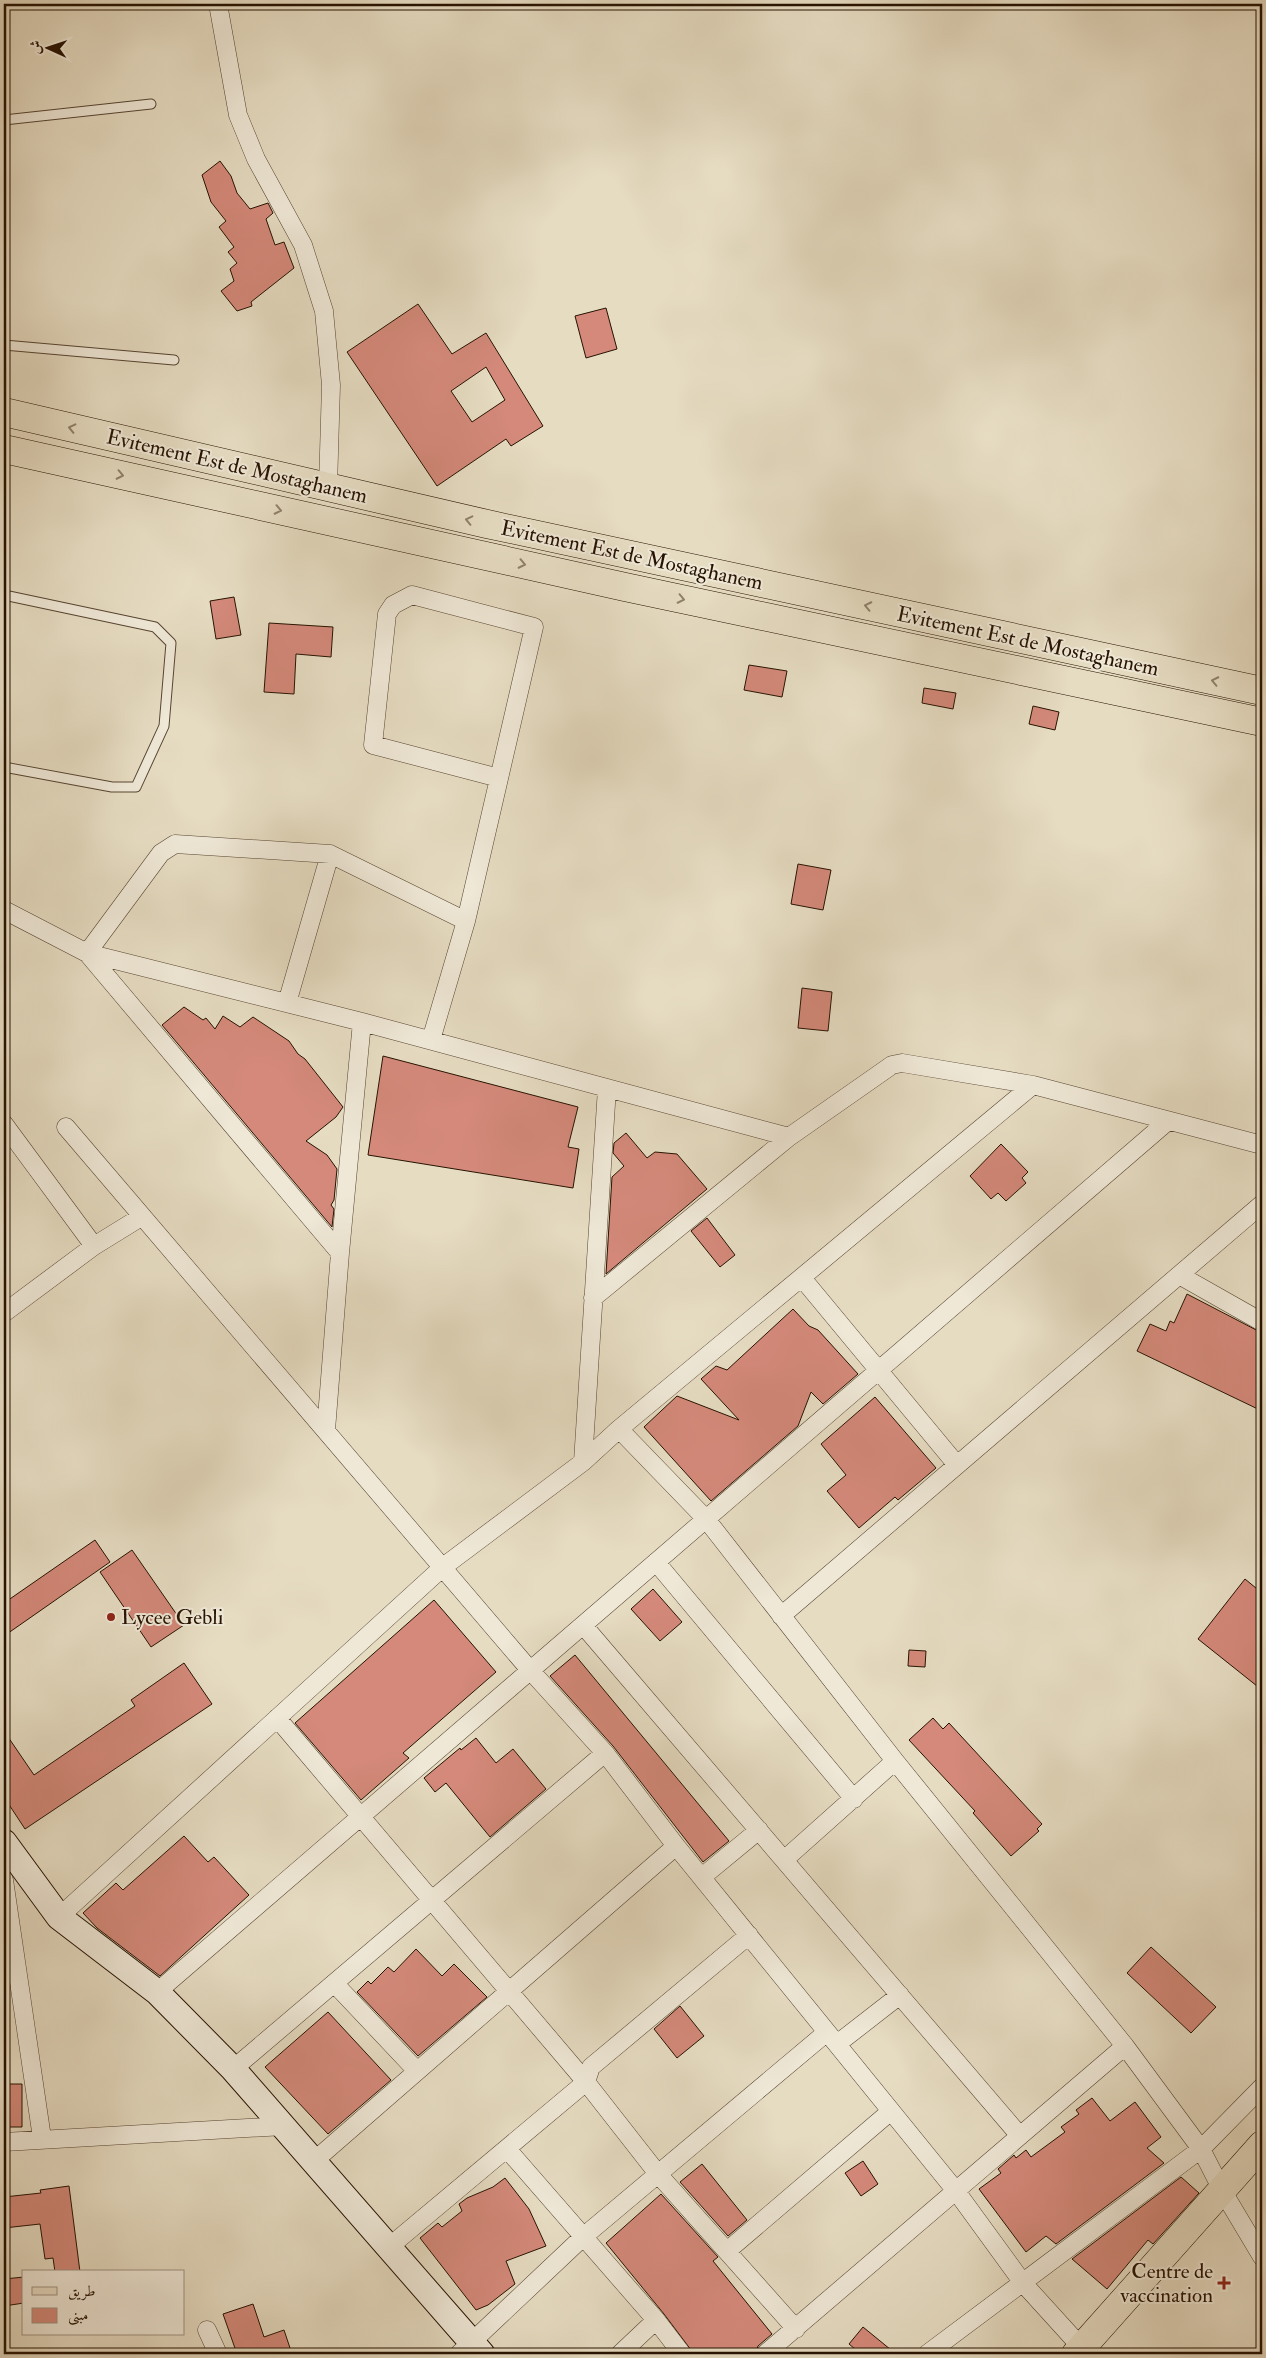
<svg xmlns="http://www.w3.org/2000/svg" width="1266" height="2358" font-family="'IM FELL Double Pica',Amiri,serif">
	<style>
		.building { fill: #d4897a; stroke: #261201; fill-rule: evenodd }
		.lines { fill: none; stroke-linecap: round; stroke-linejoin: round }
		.lane-casing { stroke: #564431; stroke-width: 11 }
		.street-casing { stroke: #564431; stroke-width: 19 }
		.secondary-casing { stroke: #261201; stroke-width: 27 }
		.primary-casing { stroke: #261201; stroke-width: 29 }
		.highway-casing { stroke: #261201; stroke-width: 29 }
		.lane { stroke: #efe8d7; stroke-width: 9 }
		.street { stroke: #efe8d7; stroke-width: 18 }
		.secondary { stroke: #efe8d7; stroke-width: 25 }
		.primary { stroke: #e6dcc2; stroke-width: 28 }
		.highway { stroke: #e6dcc2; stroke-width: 28 }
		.oneway { stroke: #90816b }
		.poi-dot { fill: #8f2418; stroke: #efe8d7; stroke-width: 2 }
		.labels { text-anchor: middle; stroke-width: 4; stroke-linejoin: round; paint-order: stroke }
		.street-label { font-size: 21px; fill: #261201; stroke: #efe8d7 }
		.poi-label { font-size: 21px; fill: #261201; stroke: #efe8d7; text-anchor: start }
	</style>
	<rect width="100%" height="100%" fill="#e6dcc2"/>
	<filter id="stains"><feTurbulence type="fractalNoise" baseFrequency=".004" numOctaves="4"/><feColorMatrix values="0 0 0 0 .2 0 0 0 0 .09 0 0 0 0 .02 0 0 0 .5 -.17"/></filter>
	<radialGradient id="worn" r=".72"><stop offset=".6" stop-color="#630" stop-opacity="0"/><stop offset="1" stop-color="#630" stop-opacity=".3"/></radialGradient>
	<!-- building -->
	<path class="building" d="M 220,161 L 231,176 L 237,193 L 250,209 L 268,203 L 273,213 L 266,219 L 275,245 L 284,242 L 294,268 L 251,302 L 252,306 L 237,311 L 221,291 L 234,281 L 230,269 L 237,263 L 228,252 L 234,247 L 219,227 L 226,221 L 211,202 L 202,175 Z
		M 418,304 L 452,354 L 486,333 L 543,426 L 511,446 L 506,439 L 437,486 L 347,352 ZM 486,367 L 505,400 L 472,422 L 451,391 Z
		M 606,308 L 617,349 L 586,358 L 575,316 Z
		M 234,597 L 241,635 L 216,639 L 210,601 Z
		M 269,623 L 333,627 L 331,657 L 296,654 L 294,694 L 264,692 Z
		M 749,665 L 787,671 L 782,697 L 744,690 Z
		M 924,688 L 956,693 L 953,709 L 922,703 Z
		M 1033,706 L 1059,712 L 1055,730 L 1029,724 Z
		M 798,864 L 831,870 L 823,910 L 791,904 Z
		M 802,988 L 832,992 L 828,1031 L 798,1028 Z
		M 184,1007 L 203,1020 L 206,1018 L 215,1029 L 223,1016 L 240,1027 L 253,1017 L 289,1041 L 298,1054 L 305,1059 L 343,1107 L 336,1117 L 306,1141 L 327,1155 L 337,1169 L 334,1200 L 331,1205 L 334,1209 L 332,1227 L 162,1025 Z
		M 383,1056 L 578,1107 L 568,1147 L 579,1149 L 573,1188 L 368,1155 Z
		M 626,1133 L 647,1158 L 655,1152 L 677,1154 L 707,1189 L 606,1274 L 612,1177 L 624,1166 L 613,1153 L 614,1143 Z
		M 1001,1144 L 1028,1172 L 1022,1178 L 1026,1183 L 1006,1201 L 998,1193 L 991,1199 L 970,1176 Z
		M 707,1218 L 735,1255 L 720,1267 L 691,1231 Z
		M 1187,1294 L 1262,1333 L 1262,1411 L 1137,1351 L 1150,1324 L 1166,1331 L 1170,1321 L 1174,1323 Z
		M 793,1309 L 809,1326 L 818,1330 L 858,1374 L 823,1404 L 811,1392 L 798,1426 L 711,1501 L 644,1427 L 677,1396 L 739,1420 L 701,1379 L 716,1366 L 727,1370 Z
		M 875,1397 L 936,1468 L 898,1500 L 895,1497 L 859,1528 L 827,1491 L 846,1475 L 821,1444 Z
		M 95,1540 L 110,1562 L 4,1636 L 4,1603 Z
		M 132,1550 L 184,1625 L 151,1647 L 100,1572 Z
		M 1245,1579 L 1262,1593 L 1262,1690 L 1198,1639 Z
		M 653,1589 L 682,1622 L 660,1641 L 631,1609 Z
		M 434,1600 L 496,1672 L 403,1753 L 409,1758 L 361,1800 L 295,1723 Z
		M 909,1650 L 926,1651 L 925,1667 L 908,1666 Z
		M 575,1655 L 729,1841 L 703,1862 L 613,1746 L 550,1676 Z
		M 184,1663 L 212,1704 L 25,1829 L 4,1797 L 4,1731 L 34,1775 L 135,1706 L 131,1700 Z
		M 933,1718 L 943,1729 L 949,1723 L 1042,1824 L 1037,1829 L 1039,1831 L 1011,1856 L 973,1813 L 975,1811 L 909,1740 Z
		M 476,1738 L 496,1763 L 513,1749 L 546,1789 L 490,1837 L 446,1783 L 435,1792 L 424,1778 L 460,1748 L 461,1750 Z
		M 184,1836 L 208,1862 L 214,1857 L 249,1895 L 160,1976 L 97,1928 L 83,1913 L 116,1883 L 123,1890 Z
		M 1151,1947 L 1216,2007 L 1191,2033 L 1127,1973 Z
		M 416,1949 L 442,1976 L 454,1964 L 487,1997 L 418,2056 L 357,1992 L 368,1981 L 371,1984 L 388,1967 L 394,1972 Z
		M 680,2006 L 704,2036 L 677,2058 L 654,2029 Z
		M 328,2012 L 391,2080 L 328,2134 L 265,2067 Z
		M 4,2084 L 22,2084 L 22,2127 L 4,2127 Z
		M 1092,2098 L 1110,2121 L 1135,2102 L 1161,2137 L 1147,2148 L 1164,2163 L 1056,2244 L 1046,2236 L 1026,2252 L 979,2189 L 1001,2173 L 998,2169 L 1014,2155 L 1016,2158 L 1026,2150 L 1031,2157 L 1065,2132 L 1061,2127 L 1079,2114 L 1076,2110 Z
		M 863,2161 L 878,2184 L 861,2196 L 845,2173 Z
		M 702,2164 L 747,2220 L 728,2236 L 680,2182 Z
		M 1181,2177 L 1199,2193 L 1153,2244 L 1148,2240 L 1107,2289 L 1072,2259 Z
		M 505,2178 L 529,2209 L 546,2246 L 506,2261 L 515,2284 L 488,2305 L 476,2310 L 420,2238 L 438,2223 L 442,2227 L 462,2211 L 459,2204 L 467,2198 L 493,2187 Z
		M 69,2186 L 80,2272 L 55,2272 L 53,2258 L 45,2259 L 40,2224 L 4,2228 L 4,2197 L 41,2193 L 40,2190 Z
		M 661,2194 L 718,2257 L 713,2261 L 772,2334 L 758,2346 L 755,2354 L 694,2354 L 664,2314 L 606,2243 Z
		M 24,2277 L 24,2303 L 4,2306 L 4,2279 Z
		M 253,2304 L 264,2337 L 284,2330 L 292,2354 L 237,2354 L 223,2314 Z
		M 863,2327 L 896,2354 L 861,2354 L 849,2344 Z"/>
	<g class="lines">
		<!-- lane casing -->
		<g class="lane-casing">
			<path id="lane" d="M 4,120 L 151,104
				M 4,345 L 174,360
				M 4,595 L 155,627 L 171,643 L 164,726 L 136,787 L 112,787 L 4,767"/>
		</g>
		<!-- street casing -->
		<g class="street-casing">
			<path id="street" d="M 218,4 L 238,115 L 256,159 L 303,245 L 324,311 L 331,385 L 328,487
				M 4,910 L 87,953 L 362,1022 L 789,1137
				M 466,921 L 534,627 L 412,595 L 393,605 L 387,614 L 373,745 L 499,778
				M 287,1003 L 330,854
				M 4,1124 L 94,1246
				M 66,1127 L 530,1670 L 605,1753 L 676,1846 L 956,2191 L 1023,2283 L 1082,2348
				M 340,1253 L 87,953 L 161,853 L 175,844 L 330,854 L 466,921 L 431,1040
				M 1179,1275 L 1262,1322
				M 802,1278 L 957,1465
				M 593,1298 L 789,1137 L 892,1065 L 902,1063 L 1033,1085 L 1262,1145
				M 4,1313 L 94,1246 L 141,1217
				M 619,1429 L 706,1519 L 895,1761 L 1125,2046 L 1201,2149 L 1222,2190 L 1262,2257
				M 326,1430 L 340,1253 L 362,1022
				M 583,1462 L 607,1088
				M 656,1562 L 854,1799
				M 781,1616 L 1262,1204
				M 583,1625 L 1020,2136
				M 277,1718 L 586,2082 L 658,2174 L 796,2329
				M 784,1860 L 895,1761
				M 702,1877 L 759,1830
				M 4,1880 L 42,2138
				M 59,1917 L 443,1567 L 583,1462 L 619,1429 L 1033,1085
				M 334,1983 L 417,2071
				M 157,1992 L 1168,1121
				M 837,2044 L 900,1995
				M 233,2069 L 605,1753
				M 4,2142 L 284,2126
				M 507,2149 L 656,2320 L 682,2354
				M 314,2161 L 676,1846
				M 389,2247 L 586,2082 L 591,2067 L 749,1935
				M 727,2251 L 891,2111
				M 207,2330 L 218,2354
				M 459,2354 L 583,2237 L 827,2032
				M 620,2354 L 656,2320
				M 765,2354 L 1125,2046
				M 927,2354 L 1201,2149 L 1262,2087"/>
		</g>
		<!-- secondary casing -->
		<g class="secondary-casing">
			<path id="secondary" d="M 4,1842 L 59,1917 L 157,1992 L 233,2069 L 482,2354"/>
		</g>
		<!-- primary casing -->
		<g class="primary-casing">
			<path id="primary" d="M 1076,2354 L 1262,2145"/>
		</g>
		<!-- highway casing -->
		<g class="highway-casing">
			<path id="highway" d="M 4,412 L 487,524 L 1262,691
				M 4,449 L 625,587 L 1262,722"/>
		</g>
		<!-- lane -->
		<use href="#lane" class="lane"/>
		<!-- street -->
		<use href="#street" class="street"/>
		<!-- secondary -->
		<use href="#secondary" class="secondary"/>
		<!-- primary -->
		<use href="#primary" class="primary"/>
		<!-- highway -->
		<use href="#highway" class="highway"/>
	</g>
	<!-- one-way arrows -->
	<defs><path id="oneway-chevron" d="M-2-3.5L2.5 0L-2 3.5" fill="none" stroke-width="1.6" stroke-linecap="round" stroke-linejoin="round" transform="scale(1.25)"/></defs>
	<g class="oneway">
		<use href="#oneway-chevron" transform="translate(72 428) rotate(-167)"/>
		<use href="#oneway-chevron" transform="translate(120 475) rotate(12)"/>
		<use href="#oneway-chevron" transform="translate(278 510) rotate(12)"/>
		<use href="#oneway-chevron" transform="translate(469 520) rotate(-167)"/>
		<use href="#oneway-chevron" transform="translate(522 564) rotate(12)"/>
		<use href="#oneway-chevron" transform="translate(681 599) rotate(12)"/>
		<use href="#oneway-chevron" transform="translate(868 606) rotate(-168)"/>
		<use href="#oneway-chevron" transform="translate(1215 681) rotate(-168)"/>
	</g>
	<!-- markers -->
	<g class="poi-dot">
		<circle cx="111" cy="1617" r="5"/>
		<path d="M1221.5 2275.5h5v5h5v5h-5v5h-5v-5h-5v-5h5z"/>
	</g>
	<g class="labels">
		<!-- street labels -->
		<g class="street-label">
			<text transform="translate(237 466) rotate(13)" y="7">Evitement Est de Mostaghanem</text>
			<text transform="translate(632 555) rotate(12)" y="7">Evitement Est de Mostaghanem</text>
			<text transform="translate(1028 641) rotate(12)" y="7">Evitement Est de Mostaghanem</text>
		</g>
		<!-- poi labels -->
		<g class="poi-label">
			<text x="121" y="1624">Lycee Gebli</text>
			<text x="1213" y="2278" text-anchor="end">Centre de<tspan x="1213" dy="24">vaccination</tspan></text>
		</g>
	</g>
	<!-- margin -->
	<rect width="1266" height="2358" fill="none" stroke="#e6dcc2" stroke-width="20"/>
	<rect x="5" y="5" width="1256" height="2348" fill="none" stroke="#261201" stroke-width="2.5"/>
	<rect x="10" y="10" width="1246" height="2338" fill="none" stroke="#261201"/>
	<!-- legend -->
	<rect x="22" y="2270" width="162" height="65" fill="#efe8d7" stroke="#9f9281"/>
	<rect x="32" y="2287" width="25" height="8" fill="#e6dcc2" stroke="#9f9281"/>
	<text x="68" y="2296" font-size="15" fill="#261201">طريق</text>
	<rect x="32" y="2308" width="25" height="15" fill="#d4897a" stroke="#9f9281"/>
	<text x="68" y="2320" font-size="15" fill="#261201">مبنى</text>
	<!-- north arrow -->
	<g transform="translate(48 48) rotate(273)" stroke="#efe8d7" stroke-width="4" paint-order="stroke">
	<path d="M0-4L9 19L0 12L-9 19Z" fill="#261201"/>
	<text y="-8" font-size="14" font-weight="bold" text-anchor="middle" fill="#261201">ش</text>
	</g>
	<rect width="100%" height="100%" filter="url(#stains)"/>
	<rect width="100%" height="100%" fill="url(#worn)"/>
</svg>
